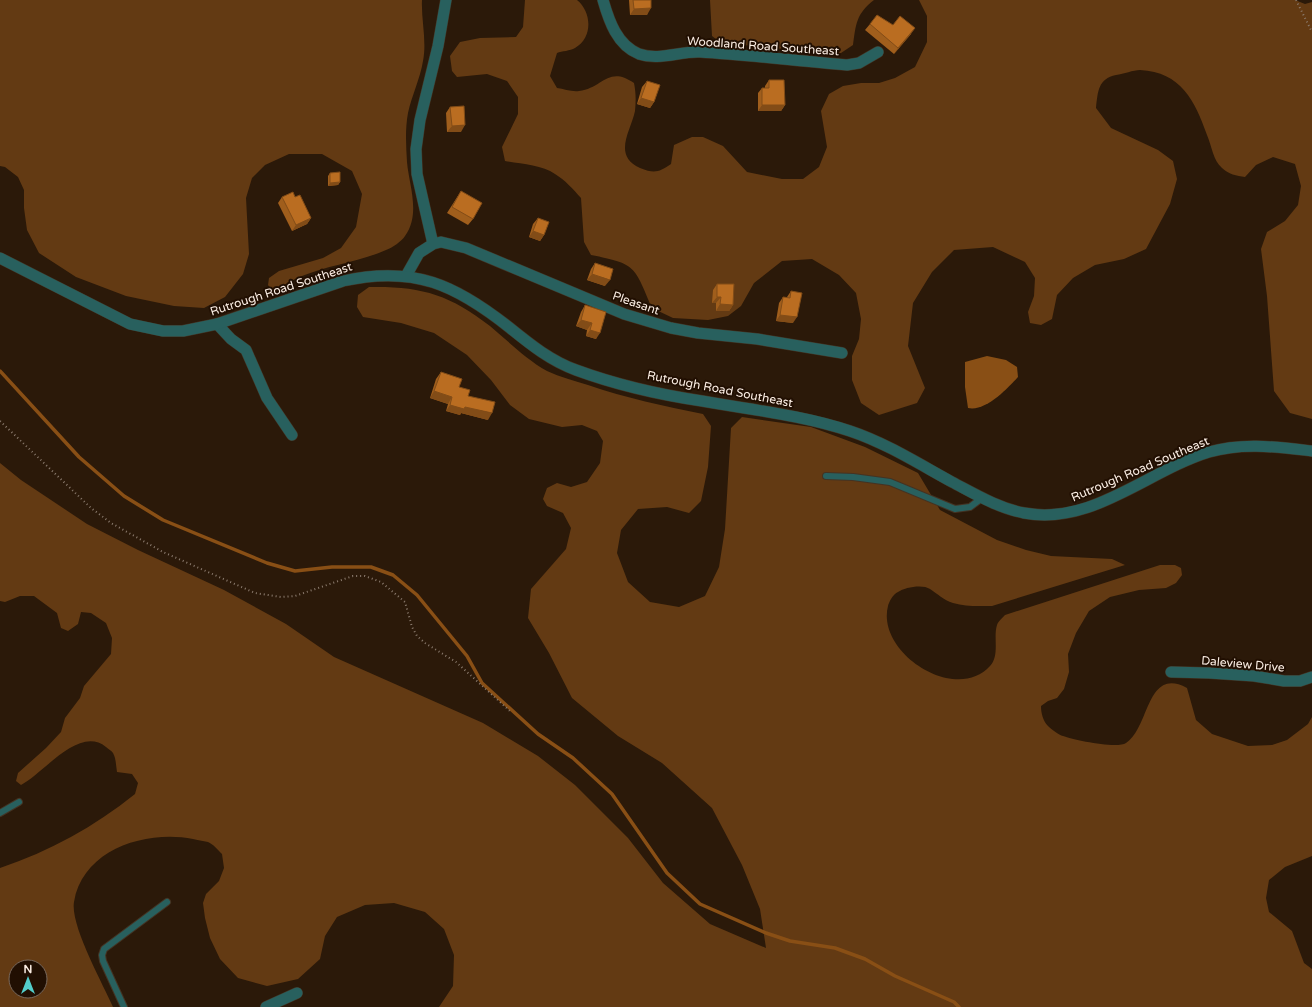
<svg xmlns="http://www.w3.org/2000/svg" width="1312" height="1007" font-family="'Varela Round',sans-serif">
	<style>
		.forest { fill: #633a13; fill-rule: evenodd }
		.water { fill: #894f15 }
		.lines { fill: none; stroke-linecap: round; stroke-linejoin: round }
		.stream { stroke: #894f15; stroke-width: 3.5 }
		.service-casing { stroke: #443323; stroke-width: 8 }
		.minor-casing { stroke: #443323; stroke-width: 12 }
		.tertiary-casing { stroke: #443323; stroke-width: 12 }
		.path { stroke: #8c7c6f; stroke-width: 2; stroke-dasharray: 1 3; stroke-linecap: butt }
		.service { stroke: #28605e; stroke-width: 6 }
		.minor { stroke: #28605e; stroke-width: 11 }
		.tertiary { stroke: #28605e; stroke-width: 11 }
		.wall { fill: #a05e1c }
		.shaded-wall { fill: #824c17 }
		.building { fill: #ba6d21; stroke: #824c17 }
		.labels { text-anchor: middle; stroke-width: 4; stroke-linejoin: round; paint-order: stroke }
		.street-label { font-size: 12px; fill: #fbeee4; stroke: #210f02 }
	</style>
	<rect width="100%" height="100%" fill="#2b1909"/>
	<!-- forest -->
	<path class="forest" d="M 0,0 L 422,0 C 421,20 427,41 423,61 C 420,79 412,95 408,113 C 405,129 406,146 407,162 C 409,185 421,214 405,236 C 402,241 392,248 386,250 C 359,262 329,265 302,276 C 291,280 283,288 271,289 L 268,285 L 269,278 L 279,271 L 323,258 L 341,248 L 356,227 L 362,194 L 352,171 L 322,154 L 289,154 L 265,165 L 252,178 L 246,198 L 249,254 L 243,274 L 225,297 L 204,308 L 174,306 L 126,296 L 76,277 L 39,253 L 27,230 L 24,208 L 24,190 L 18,177 L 5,167 L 0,166 Z
		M 525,0 L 577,0 C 592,12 593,38 575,48 C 570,51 562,51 557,53 L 550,76 L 557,88 C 564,89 572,92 579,91 C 603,88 608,65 634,83 C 636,93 636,101 635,111 C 631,131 612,155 640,168 C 655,174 659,172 671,164 L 674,145 L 692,137 L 703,137 L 723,146 L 747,172 L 782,179 L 803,179 L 819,167 L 827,147 L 821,111 L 829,94 L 843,86 L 861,83 L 879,83 L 895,78 L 915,67 L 927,42 L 927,16 L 919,0 L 1295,0 L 1305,4 L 1312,2 L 1312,419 L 1290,413 L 1274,391 L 1267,296 L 1261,249 L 1267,232 L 1285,221 L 1298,205 L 1301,186 L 1295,164 L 1273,157 L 1256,165 L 1245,177 C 1237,176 1228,174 1222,168 C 1213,160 1212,147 1207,135 C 1195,101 1181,72 1140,70 C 1133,70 1124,74 1116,75 C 1098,79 1098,91 1096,108 L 1111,128 L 1158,150 L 1173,161 L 1177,179 L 1170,204 L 1146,249 L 1124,259 L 1095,265 L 1073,278 L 1057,295 L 1052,319 L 1041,325 L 1030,323 L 1028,312 L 1034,296 L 1035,278 L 1025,262 L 993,247 L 954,250 L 932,272 L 913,303 L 908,346 L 925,388 L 917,403 L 879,415 L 861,403 L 852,380 L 852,356 L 859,339 L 861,319 L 856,293 L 839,275 L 812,259 L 782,261 L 754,283 L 741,306 L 728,316 L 708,320 L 673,318 L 652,308 C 634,266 637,264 591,255 L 584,242 L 581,198 C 573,189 565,180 555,174 C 542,165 521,164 505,161 L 502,147 L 518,114 L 518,97 L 507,81 L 487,74 L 457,77 L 452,71 L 450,56 L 460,42 L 480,38 L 516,37 L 523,27 Z
		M 710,0 L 874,0 C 856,14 856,24 853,45 L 841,53 L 826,53 L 721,43 L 712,36 Z
		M 369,287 C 420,286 449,294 490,326 C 509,342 526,359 547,371 C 560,377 575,381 588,385 C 626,398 664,406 703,414 L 711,426 L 708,467 L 701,501 L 689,513 L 667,507 L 638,509 L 621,530 L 617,553 L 628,582 L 650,602 L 679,607 L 705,596 L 719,567 L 725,529 L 731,428 L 742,417 L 811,427 L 865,447 L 918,473 L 940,510 L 997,540 L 1026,550 L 1051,556 L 1112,559 L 1125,565 L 992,606 C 979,606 966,607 953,603 C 943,600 938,594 930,589 C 923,584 905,587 898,592 C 893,594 889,602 888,606 C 876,653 956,704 990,666 C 1000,655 993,637 997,625 C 998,622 1002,618 1005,615 L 1160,565 L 1175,565 L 1181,568 L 1182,575 L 1176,583 L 1166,588 L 1139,590 L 1110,597 L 1089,611 L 1076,633 L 1068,654 L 1069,672 L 1064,689 L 1057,698 L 1048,701 L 1041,706 C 1041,713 1043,721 1048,726 C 1051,729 1059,735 1063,736 C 1074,740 1117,749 1126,743 C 1150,728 1146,666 1187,688 L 1196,720 L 1212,734 L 1248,746 L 1272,745 L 1287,740 L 1308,724 L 1312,717 L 1312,856 L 1285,867 L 1269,880 L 1266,898 L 1269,912 L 1292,931 L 1304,963 L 1312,969 L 1312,1007 L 439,1007 L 453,986 L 454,955 L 444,929 L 425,912 L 394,903 L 365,905 L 337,917 L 325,936 L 320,959 L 298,979 L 267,986 L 238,978 L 220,959 L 210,938 L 205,918 L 203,903 L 206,894 L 219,881 L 224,868 L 222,854 C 218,850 213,844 208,842 C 203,841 197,840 193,839 C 146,830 83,849 74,902 C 70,925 103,984 113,1007 L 0,1007 L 0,868 C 50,851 94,827 135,794 L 138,783 L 132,774 L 117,772 C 116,766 116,758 113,753 C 112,751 108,749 106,747 C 79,725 44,773 21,785 L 16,781 L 18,773 L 46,748 L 61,732 L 65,718 L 80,698 L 84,686 L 111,654 L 112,638 L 106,623 L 91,613 L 81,612 L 78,624 L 68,631 L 61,628 L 57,613 L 34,596 L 20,596 L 5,602 L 0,601 L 0,463 L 21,480 L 87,524 L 138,550 L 224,590 L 286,624 L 334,657 L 483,723 L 538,756 L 575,785 L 628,838 L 663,883 L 710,924 L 766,948 L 760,909 L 742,865 L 712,808 L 662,763 L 618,736 L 572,698 L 549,653 L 528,618 L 531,589 L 566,549 L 571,528 L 563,513 L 547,506 L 543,499 L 547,488 L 557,483 L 571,487 L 587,482 L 600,463 L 603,441 L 597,431 L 582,425 L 562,427 L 529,419 L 510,405 L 491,380 L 467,355 L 434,333 L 401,323 L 363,317 L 357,307 L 358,295 ZM 16,967 L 40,967 L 40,991 L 16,991 Z"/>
	<!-- water -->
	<path class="water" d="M 987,356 L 1006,360 L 1017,367 L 1018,377 C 1007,389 985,412 968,408 L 965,387 L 965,362 Z"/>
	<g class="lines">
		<!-- stream -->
		<path class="stream" d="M 0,371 L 79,457 L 124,496 L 163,520 L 267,563 L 295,571 L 332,567 L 371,567 L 393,575 L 417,595 L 467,656 L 482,683 L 538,734 L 573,758 L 612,794 L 667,873 L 700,904 L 766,933 L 790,941 L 835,948 L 865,959 L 895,976 L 954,1002 L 959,1007"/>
		<!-- service casing -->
		<g class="service-casing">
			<path id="service" d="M 826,476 L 853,477 L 890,482 L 955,509 L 970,507 L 982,498
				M 0,813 L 19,802
				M 124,1007 L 103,961 L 102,955 L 104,949 L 167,902"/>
		</g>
		<!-- minor casing -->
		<g class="minor-casing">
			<path id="minor" d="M 603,0 C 609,21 617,45 639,54 C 659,61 680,51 700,52 C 749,55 798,61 847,65 L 859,63 L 878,52
				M 433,244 L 441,242 L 466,248 L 624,314 L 671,328 L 698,333 L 757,339 L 842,353
				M 406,276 L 419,253 L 433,244 L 417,174 L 416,149 L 420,120 L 438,46 L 446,0
				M 217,324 L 231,339 L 246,350 L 267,398 L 292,435
				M 1171,672 L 1209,673 L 1254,676 L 1284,681 L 1300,681 L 1312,677
				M 266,1007 L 297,993"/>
		</g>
		<!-- tertiary casing -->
		<g class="tertiary-casing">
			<path id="tertiary" d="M 0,258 L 130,324 L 163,331 L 183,331 L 217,324 L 343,281 C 414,265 456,285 510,328 C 531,345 551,361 576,370 C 614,384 662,395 702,401 C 752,410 802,415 850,431 C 886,443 919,464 952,482 C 975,494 998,508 1024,513 C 1092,526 1147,471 1209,452 C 1243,442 1277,447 1312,451"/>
		</g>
		<!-- path -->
		<path class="path" d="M 1296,0 L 1312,32
			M 0,421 L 91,508 L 111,523 L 163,552 L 255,593 L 281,597 L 295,596 L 353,576 L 365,576 L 381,582 L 405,602 L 412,627 L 417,636 L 425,643 L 456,662 L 511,712"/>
		<!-- service -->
		<use href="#service" class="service"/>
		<!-- minor -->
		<use href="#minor" class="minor"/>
		<!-- tertiary -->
		<use href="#tertiary" class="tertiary"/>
	</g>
	<!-- wall -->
	<path class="wall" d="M 629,0 L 651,0 L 647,15 L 630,15 Z
		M 870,24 L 893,25 L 911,34 L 894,54 L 865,30 Z
		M 769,80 L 785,105 L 781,111 L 758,111 L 758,93 L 762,88 L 765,88 L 765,86 Z
		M 647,81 L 654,102 L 650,108 L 637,104 L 642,87 Z
		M 450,107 L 461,132 L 447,132 L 446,113 Z
		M 330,173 L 340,182 L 338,185 L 328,186 L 328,176 Z
		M 461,191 L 473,219 L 468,225 L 447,213 Z
		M 282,197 L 295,197 L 311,218 L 307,224 L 292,231 L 278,203 Z
		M 538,218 L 544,235 L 540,241 L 529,237 L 533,224 Z
		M 595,263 L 605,286 L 587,280 L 591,269 Z
		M 717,284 L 733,305 L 729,311 L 716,311 L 716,303 L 712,303 L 713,290 Z
		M 791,291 L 793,323 L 776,321 L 779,303 L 783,297 L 787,297 Z
		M 585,305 L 606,312 L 596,339 L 586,336 L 587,330 L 576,326 L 581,312 Z
		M 441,372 L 468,396 L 488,420 L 461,413 L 460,415 L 446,411 L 448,404 L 430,398 L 436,379 Z"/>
	<!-- shaded-wall -->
	<path class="shaded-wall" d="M 651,8 L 647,15 L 630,15 L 634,9 Z
		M 915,28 L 911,34 L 894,54 L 898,48 Z
		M 641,98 L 654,102 L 650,108 L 637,104 Z
		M 762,105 L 785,105 L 781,111 L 758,111 Z
		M 465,125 L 461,132 L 447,132 L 452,126 Z
		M 340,182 L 338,185 L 328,186 L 330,183 Z
		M 311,218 L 307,224 L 292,231 L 296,225 Z
		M 533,231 L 544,235 L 540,241 L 529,237 Z
		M 592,274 L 610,280 L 605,286 L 587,280 Z
		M 717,297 L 721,297 L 716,303 L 712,303 Z
		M 720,304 L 733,305 L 729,311 L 716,311 Z
		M 780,315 L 797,317 L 793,323 L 776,321 Z
		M 581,320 L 592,323 L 587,330 L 576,326 Z
		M 590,330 L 600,333 L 596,339 L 586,336 Z
		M 434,391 L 452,397 L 448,404 L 430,398 Z
		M 450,405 L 465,407 L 492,413 L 488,420 L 461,413 L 460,415 L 446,411 Z"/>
	<!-- building -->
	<path class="building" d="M 633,0 L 651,0 L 651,8 L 634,9 Z
		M 877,15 L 893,25 L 900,16 L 915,28 L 898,48 L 870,24 Z
		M 769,80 L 784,80 L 785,105 L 762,105 L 762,88 L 769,88 Z
		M 647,81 L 660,85 L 654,102 L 641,98 Z
		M 464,106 L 465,125 L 452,126 L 450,107 Z
		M 340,172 L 340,182 L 330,183 L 330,173 Z
		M 461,191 L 482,203 L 473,219 L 452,207 Z
		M 293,192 L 295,197 L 300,195 L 311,218 L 296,225 L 282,197 Z
		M 538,218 L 549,222 L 544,235 L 533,231 Z
		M 595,263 L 613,269 L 610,280 L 592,274 Z
		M 717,284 L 734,284 L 733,305 L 720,304 L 721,297 L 717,297 Z
		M 791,291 L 802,293 L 797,317 L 780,315 L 783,297 L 790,298 Z
		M 585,305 L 606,312 L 600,333 L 590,330 L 592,323 L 581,320 Z
		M 441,372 L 462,379 L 459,387 L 470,390 L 468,396 L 495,402 L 492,413 L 465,407 L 464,409 L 450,405 L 452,397 L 434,391 Z"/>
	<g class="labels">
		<!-- street labels -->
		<g class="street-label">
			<text transform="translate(763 46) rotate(4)" y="4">Woodland Road Southeast</text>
			<text transform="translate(281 289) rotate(-18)" y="4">Rutrough Road Southeast</text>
			<text transform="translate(636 303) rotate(19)" y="4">Pleasant</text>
			<text transform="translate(720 389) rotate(11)" y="4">Rutrough Road Southeast</text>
			<text transform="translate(1140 469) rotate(-23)" y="4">Rutrough Road Southeast</text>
			<text transform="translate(1243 664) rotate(5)" y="4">Daleview Drive</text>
		</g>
	</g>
	<!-- north arrow -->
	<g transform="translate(28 979)"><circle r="19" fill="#210f02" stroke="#78685c"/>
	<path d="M0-3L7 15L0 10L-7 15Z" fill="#53cdca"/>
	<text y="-6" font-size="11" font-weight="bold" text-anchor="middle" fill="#fbeee4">N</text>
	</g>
</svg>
